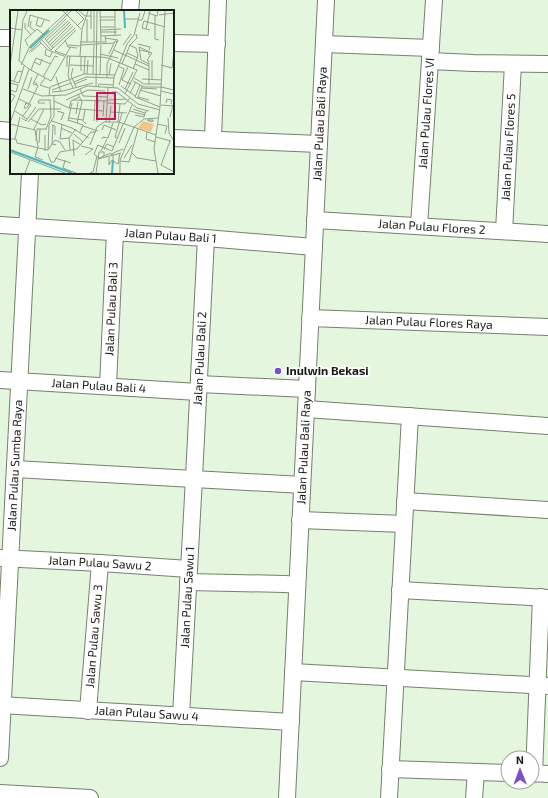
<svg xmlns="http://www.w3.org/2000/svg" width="548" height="798" font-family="'Exo 2',sans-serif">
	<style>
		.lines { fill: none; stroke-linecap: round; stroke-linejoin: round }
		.street-casing { stroke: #73816d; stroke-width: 18 }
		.street { stroke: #fff; stroke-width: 16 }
		.poi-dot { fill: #7d4fc8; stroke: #fff; stroke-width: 1.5 }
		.labels { text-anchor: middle; stroke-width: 4; stroke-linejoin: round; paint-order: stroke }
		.street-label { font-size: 12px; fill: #161c14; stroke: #fff }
		.poi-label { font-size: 12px; font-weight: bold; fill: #161c14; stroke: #fff; text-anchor: start }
		.inset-river { fill: none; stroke: #49b7be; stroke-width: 2 }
		.inset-road { fill: none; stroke: #929f8d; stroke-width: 1 }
		.view { fill: #c2185b; fill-opacity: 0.15; stroke: #c2185b; stroke-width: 2 }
		.inset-edge { fill: none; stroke: #161c14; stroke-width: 2 }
	</style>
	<rect width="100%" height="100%" fill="#e5f6de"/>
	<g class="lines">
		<!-- street casing -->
		<g class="street-casing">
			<g id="street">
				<path d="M 130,11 L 131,0"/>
				<path d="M 0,38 L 11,38"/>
				<path d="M 173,43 L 217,44"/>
				<path d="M 324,44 L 431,48"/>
				<path d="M 430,61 L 473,63 L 548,64"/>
				<path d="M 0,130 L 11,131"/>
				<path d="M 173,138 L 319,144"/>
				<path d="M 213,139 L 218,0"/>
				<path id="s1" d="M 315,220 L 548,234"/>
				<path id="s2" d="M 0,225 L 206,238 L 314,247"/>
				<path id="s3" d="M 419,226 L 434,0"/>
				<path id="s4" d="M 504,231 L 513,64"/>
				<path id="s5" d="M 310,318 L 548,327"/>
				<path id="s6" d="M 0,380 L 198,392"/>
				<path d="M 199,384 L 307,389"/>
				<path id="s7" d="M 108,386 L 115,232"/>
				<path d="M 306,409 L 548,426"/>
				<path d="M 15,469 L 302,485"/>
				<path d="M 405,501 L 548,510"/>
				<path d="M 300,520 L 404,524"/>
				<path id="s8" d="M 0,558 L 100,563 L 189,569"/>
				<path d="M 188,582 L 285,584 L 297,585"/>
				<path d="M 400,590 L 548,598"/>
				<path d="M 293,672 L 548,686"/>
				<path id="s9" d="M 0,705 L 291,722"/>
				<path id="s10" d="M 88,711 L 100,563"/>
				<path id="s11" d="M 181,716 L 194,478 L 206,238"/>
				<path id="s12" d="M 0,758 L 30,173"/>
				<path d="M 390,769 L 508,773"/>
				<path d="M 532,773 L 548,774"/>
				<path d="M 534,774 L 541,597"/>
				<path d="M 0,793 L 90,798"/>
				<path id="s13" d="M 287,798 L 326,0"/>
				<path d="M 389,798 L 410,416"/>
				<path d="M 474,798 L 476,772"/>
			</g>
		</g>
		<!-- street -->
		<use href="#street" class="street"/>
	</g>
	<!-- markers -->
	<circle class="poi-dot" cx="278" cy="371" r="4"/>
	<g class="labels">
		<!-- street labels -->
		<g class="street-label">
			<text dy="4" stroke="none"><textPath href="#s3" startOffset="113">Jalan Pulau Flores VI</textPath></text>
			<text dy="4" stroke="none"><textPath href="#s13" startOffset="675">Jalan Pulau Bali Raya</textPath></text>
			<text dy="4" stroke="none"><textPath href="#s4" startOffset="84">Jalan Pulau Flores 5</textPath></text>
			<text dy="4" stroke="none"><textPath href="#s1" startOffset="117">Jalan Pulau Flores 2</textPath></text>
			<text dy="4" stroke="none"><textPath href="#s2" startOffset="171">Jalan Pulau Bali 1</textPath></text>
			<text dy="4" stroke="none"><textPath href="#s7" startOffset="77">Jalan Pulau Bali 3</textPath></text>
			<text dy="4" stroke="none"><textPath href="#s5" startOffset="119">Jalan Pulau Flores Raya</textPath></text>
			<text dy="4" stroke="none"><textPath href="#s11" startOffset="358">Jalan Pulau Bali 2</textPath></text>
			<text dy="4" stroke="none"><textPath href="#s6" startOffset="99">Jalan Pulau Bali 4</textPath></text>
			<text dy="4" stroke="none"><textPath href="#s13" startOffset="351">Jalan Pulau Bali Raya</textPath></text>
			<text dy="4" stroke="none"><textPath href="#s12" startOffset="293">Jalan Pulau Sumba Raya</textPath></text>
			<text dy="4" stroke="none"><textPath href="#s8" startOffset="100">Jalan Pulau Sawu 2</textPath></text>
			<text dy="4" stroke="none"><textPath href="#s11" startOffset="119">Jalan Pulau Sawu 1</textPath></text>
			<text dy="4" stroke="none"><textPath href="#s10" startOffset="75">Jalan Pulau Sawu 3</textPath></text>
			<text dy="4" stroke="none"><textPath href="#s9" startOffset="147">Jalan Pulau Sawu 4</textPath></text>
		</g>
		<!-- poi labels -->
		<g class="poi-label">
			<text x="286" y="375">Inulwin Bekasi</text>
		</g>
	</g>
	<!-- overview -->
	<g transform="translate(10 10)">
		<rect width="164" height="164" fill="#e5f6de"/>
		<path d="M 133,111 L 144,114 L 141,122 L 128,118 Z" fill="#f4c58b"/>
		<path class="inset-river" d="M 114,1 L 115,18M 20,38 L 39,20M 0,140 L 62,163M 102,163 L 103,150"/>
		<path class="inset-road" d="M 53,1 L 71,19M 66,1 L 74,9 L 67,16M 69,1 L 75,6 L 81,6M 81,1 L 81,19M 84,1 L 84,32M 90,1 L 91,32M 138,3 L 147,6 L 148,1M 145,5 L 145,29 L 149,30M 149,5 L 164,3M 90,7 L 105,7M 28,8 L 26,15 L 31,17 L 34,10M 77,9 L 77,32M 115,9 L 128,9M 90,10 L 105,10M 128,10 L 132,10 L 135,1M 21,11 L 20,17 L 25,21M 15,13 L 15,18 L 21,25M 18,17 L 20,5 L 40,11M 91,17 L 104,17M 0,18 L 12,20M 136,19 L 140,1M 91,20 L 111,19M 140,20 L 132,18 L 134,11 L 155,17M 91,22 L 107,22M 105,25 L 105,1M 91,26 L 111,25M 95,28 L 108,30 L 97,54 L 97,68M 31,29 L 41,40 L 43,38M 55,30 L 58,37 L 67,38M 29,31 L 38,40 L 54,46M 36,31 L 58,11M 70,32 L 96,32 L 95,26M 38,33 L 60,12M 128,34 L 140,37 L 139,40M 40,35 L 61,14M 58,35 L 70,36M 70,35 L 104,33M 113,35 L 121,24M 119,35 L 126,38 L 128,46 L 123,59M 18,36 L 15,30 L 27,19 L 33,24M 41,37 L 63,16M 43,38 L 35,29 L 56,9M 43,38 L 65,18M 36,39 L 35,45 L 40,47 L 42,42M 104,40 L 139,56M 130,40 L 139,42 L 139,45M 19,42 L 61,1M 21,42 L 31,33M 117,43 L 128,48M 90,44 L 108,48M 99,44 L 105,31 L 108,32M 56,45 L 45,41 L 66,20M 60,46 L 58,66 L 63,78M 70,46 L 72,19 L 78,1M 137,50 L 142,43 L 129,37 L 131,50 L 139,54M 137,50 L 139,51 L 139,74M 24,52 L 30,55 L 32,49M 112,54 L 120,35 L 127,28 L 126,24M 125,54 L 139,60M 11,55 L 20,36 L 58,1M 60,55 L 83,56M 151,55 L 162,58 L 164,42M 0,56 L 8,1M 108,56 L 114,59 L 109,75M 57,57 L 57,46 L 91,47 L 98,48 L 127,60 L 115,84M 118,57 L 112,70 L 121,74M 63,58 L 61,66 L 66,77M 19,59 L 41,71 L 60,38M 21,60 L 26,48 L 41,54M 71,61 L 71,46M 74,64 L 75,47M 77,64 L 78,50M 83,64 L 84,35M 90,65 L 91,35M 99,65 L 101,53M 33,67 L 45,46 L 48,47M 46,67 L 51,82M 35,68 L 30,75 L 39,78M 124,68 L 134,74 L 152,74M 132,69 L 152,70M 0,70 L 9,73 L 14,56M 142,70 L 142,50M 4,71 L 8,61 L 13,62M 123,71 L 134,77 L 152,77M 64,72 L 76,67 L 104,68M 0,73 L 8,75 L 6,82 L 0,80M 65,74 L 77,69M 27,75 L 23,74 L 28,64M 130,75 L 125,87 L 150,97M 111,76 L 125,86M 132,76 L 128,87 L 139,90M 86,77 L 87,1M 88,77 L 89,74 L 103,75M 151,77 L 164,80M 103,78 L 104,67 L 117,34 L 124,25 L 130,3M 131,78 L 147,79M 13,79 L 32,86 L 56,85 L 77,76 L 108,78 L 128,94 L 150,100M 18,79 L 22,67M 70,79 L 73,86 L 98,87M 115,79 L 123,62M 42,80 L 61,73M 130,80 L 151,86M 151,81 L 163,84M 42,82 L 53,81 L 83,73M 102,82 L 107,82 L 127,98 L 139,101M 0,83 L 5,86 L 1,92M 120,83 L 126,72M 39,86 L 40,77 L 74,64 L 105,65M 9,89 L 21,95 L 13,106M 56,90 L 78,80 L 95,81M 63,90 L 98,91M 98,90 L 116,89M 44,91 L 59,98 L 93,101M 35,93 L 28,93 L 29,90 L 41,90M 97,93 L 115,94 L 120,88M 156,93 L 157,89 L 162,90 L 161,94M 19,94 L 16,93 L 14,98 L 17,98 L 28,76 L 24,71M 151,95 L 163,96M 59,98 L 61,91 L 69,87M 123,99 L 135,103M 75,100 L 73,111 L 76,114M 5,101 L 17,109M 47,101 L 54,103 L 51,110M 120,101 L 135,105M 100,102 L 117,103M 66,104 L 68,92M 125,105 L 134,107 L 136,101M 93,106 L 94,91M 160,107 L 164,91M 12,108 L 16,111 L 26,97M 59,108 L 73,110M 158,108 L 159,123 L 164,131M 21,109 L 32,115 L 36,114M 58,110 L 73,115 L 70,122M 137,110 L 143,110 L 143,111 L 142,112 ZM 42,111 L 62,118 L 79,128M 58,111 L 62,93M 84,111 L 85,90M 18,112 L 29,99 L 51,99M 87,112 L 88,89M 96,112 L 98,78M 108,112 L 110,94M 0,113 L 19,59 L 9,51 L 13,10 L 17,1M 67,113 L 72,92 L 68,84M 99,113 L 101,96M 0,114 L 25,120M 114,114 L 122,95M 147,114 L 157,116 L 155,124M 42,115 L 45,116 L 45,125M 43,115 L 42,134 L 46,135M 73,116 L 88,121M 51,118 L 62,123M 24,119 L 34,99M 36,119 L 41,106 L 40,90M 25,120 L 28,137 L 25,147 L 33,150M 92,120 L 94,115 L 106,120M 137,122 L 136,129 L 145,132M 64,124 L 73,132M 146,127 L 161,131M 59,128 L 60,140M 107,128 L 105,127 L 112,103M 0,129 L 6,129 L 7,133 L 38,140M 5,129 L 10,107M 50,129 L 59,128 L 66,119M 50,129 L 52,114M 92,129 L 93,127 L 98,128 L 103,113M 26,131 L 27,119 L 37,119M 29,133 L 30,119M 109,133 L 115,118M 80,135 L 87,117 L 94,112 L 109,112 L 146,125M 71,136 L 83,139 L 75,145M 94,139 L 97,134 L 104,137M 38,140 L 39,115 L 44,106 L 44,86M 38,140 L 45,130 L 50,132 L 55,140M 35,141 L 35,125M 91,141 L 97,129M 0,142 L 55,163M 110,143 L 108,154 L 103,151 L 103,143 L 113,139M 122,143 L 127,148 L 146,151M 38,144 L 41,152 L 44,152 L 50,142 L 67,139 L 81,122 L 86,122M 64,146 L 63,130 L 71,135M 99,147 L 99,155 L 102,150M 45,148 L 61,153M 89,148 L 84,144 L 88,135 L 102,141 L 113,114M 89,148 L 101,143 L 102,145M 114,148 L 122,135M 88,149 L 111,143M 55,150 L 53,158 L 66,163M 110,151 L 119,152 L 128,119M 151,155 L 160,131M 151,155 L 164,162M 15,163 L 20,150M 80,163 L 83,162 L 87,146M 86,163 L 89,142 L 94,142 L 94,146M 110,163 L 110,150 L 124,117 L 134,109 L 148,108M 148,163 L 144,139 L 150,97 L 155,1"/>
		<path class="view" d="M 87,83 L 105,83 L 105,109 L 87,109 Z"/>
		<rect width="164" height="164" class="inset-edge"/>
	</g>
	<!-- north arrow -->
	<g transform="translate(520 770) rotate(359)"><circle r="19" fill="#ffffff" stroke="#a2a4a1"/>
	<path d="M0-3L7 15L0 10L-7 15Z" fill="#7d4fc8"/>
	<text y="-6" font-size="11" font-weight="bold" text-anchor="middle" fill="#161c14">N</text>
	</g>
</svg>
